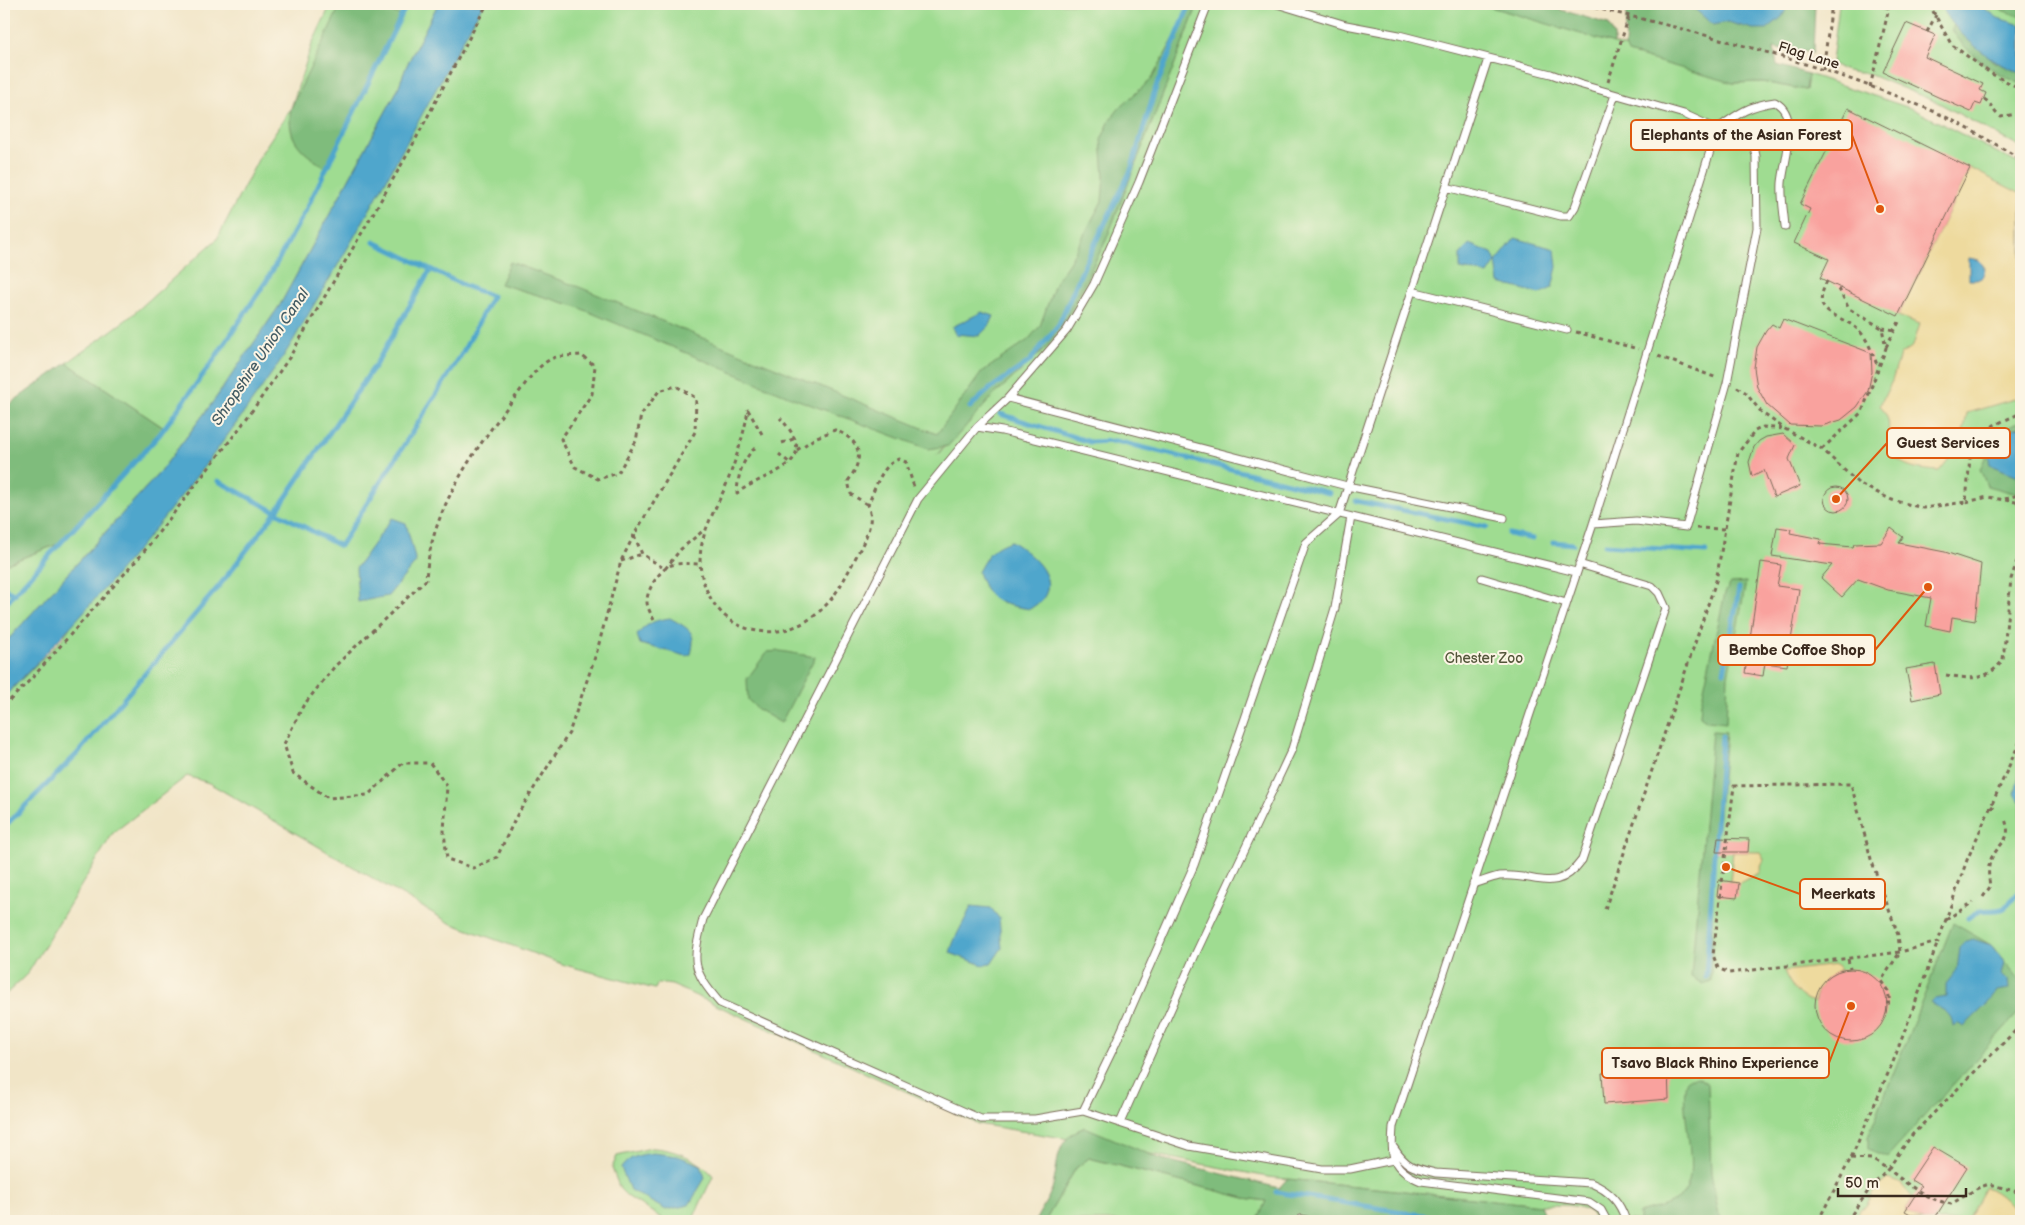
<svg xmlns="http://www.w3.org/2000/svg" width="2025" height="1225" font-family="'Balsamiq Sans',sans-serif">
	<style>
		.green { fill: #9fdc91; stroke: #6d8358 }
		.forest { fill: #7fbc7b; stroke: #5d734c }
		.sand { fill: #eeda9e; stroke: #94825e }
		.water { fill: #4fa6cc; stroke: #456875 }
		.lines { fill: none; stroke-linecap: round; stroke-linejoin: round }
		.stream { stroke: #4fa6cc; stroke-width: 5 }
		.building { fill: #f9a29e }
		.lane-casing { stroke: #7b6b59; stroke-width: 9 }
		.path { stroke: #7b6b59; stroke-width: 3; stroke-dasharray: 4 4; stroke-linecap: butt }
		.lane { stroke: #fff; stroke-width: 7 }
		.labels { text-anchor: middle; stroke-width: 4; stroke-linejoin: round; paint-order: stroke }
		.street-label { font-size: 14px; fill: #3b2a1e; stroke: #fcf5e5 }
		.park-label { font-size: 14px; fill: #54563b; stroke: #fcf5e5 }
		.water-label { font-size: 15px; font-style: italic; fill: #435c64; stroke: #fcf5e5 }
		.leader { fill: none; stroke: #df570d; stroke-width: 2 }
		.callout-dot { fill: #df570d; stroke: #fcf5e5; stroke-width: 2 }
		.callout { fill: #fcf5e5; stroke: #df570d; stroke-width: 2 }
		.callout-label { font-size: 15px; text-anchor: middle; font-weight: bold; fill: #3b2a1e }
	</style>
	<rect width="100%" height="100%" fill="#fcf5e5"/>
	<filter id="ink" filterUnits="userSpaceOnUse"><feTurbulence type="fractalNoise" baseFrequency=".02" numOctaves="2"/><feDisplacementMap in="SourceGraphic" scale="10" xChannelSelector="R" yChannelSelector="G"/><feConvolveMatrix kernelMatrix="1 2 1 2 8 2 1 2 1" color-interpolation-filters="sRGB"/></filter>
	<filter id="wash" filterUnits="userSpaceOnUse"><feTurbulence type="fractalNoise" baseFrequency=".0096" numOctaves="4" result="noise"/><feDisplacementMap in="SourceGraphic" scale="20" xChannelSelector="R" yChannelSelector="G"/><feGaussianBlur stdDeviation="1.12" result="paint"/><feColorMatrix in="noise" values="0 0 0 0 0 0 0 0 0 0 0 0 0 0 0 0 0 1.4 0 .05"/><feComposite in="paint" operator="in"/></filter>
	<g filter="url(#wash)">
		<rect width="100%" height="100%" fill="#f1e5c7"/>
		<!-- green -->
		<path class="green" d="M 331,4 L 438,4 L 407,65 L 397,91 L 280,305 L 213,402 L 160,472 L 4,644 L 4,565 L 63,542 L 164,428 L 67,363 L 130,317 L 217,239 L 262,152 L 291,108 L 312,44 Z
			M 483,4 L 1190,4 L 1059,324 L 991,388 L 936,456 L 994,395 L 1046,348 L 1067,317 L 1106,240 L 1198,4 L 1481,4 L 1572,30 L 1733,83 L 1762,82 L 1806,90 L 1808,74 L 1913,109 L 2021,165 L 2021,1221 L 1596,1221 C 1588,1201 1559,1206 1540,1205 L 1268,1177 L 1099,1144 L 978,1124 L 672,985 L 658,983 L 655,989 L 565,965 L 450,923 L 209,783 L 187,776 L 113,833 L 28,973 L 4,996 L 4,697 L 62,639 L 468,31 Z
			M 1839,4 L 2021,4 L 2021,148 L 1939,103 L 1866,73 C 1855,74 1838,70 1832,62 Z
			M 651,1148 C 670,1148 701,1159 713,1176 L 692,1221 L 666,1221 L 627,1196 L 620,1189 L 612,1168 L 617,1156 Z
			M 1089,1158 L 1245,1198 L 1267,1201 L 1257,1221 L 1045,1221 L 1076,1168 Z"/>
		<!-- forest -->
		<path class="forest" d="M 341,4 L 370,4 L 400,15 L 327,169 C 301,151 286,141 291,108 Z
			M 1190,4 L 1198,4 L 1106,240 L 1067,317 L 1046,348 L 994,395 L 948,446 L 928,449 L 793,398 L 575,306 L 500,284 L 510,262 L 579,287 L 937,434 L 982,372 L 1028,340 L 1040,326 L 1056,281 L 1069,263 L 1102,201 L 1104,176 L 1101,140 L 1110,120 L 1121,106 L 1151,80 L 1186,16 Z
			M 1481,4 L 1541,4 L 1608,24 L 1614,35 L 1614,44 Z
			M 1627,4 L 1815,4 L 1813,52 L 1789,51 L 1774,48 L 1777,65 L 1808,74 L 1806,90 L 1762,82 L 1733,83 L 1628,53 L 1625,46 Z
			M 1985,4 L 2021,4 L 2021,17 Z
			M 1954,24 L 1995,62 L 2021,73 L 2021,84 C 1994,72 1968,56 1952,30 Z
			M 67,363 L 164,428 L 63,542 L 4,565 L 4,408 Z
			M 2018,422 L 2021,423 L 2021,495 L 1987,486 L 1980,469 C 1991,445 1993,434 2018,422 Z
			M 1746,582 L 1728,677 L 1726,723 L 1707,721 L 1700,716 L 1701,702 L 1725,593 L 1731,583 Z
			M 780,651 L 815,657 L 781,723 L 759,710 L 748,700 L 747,679 L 767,652 Z
			M 1712,731 L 1726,732 L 1713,889 L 1711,981 L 1703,984 L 1691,977 Z
			M 1953,923 L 1991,945 L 2021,981 L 2021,1010 L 1887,1157 L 1868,1149 L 1868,1137 Z
			M 1697,1077 L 1708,1084 L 1711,1173 L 1720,1221 L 1639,1221 L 1639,1213 C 1651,1209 1669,1206 1679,1198 C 1706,1178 1676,1109 1687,1079 Z
			M 1085,1127 L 1158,1158 L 1279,1188 L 1287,1179 L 1540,1205 L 1545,1218 L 1543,1221 L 1321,1221 L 1290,1217 L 1288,1221 L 1257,1221 L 1266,1201 L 1245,1198 L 1089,1158 L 1076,1168 L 1045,1221 L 1035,1221 C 1040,1211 1048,1200 1052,1189 C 1060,1162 1053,1139 1085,1127 Z"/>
		<!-- sand -->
		<path class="sand" d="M 1970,168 L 2021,194 L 2021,397 L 1967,413 C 1963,440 1956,451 1939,471 C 1921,470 1894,467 1889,446 C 1885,425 1895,427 1880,405 L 1892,381 L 1900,355 L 1913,346 L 1920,324 L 1898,316 Z
			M 1733,852 L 1760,852 L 1764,859 L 1759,873 L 1739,883 L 1730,882 Z
			M 1836,965 L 1840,970 C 1825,978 1818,986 1814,1002 C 1799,999 1790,985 1784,971 Z
			M 1888,1179 L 1901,1184 L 1913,1198 L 1905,1211 L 1923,1221 L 1852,1221 L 1859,1210 L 1866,1206 L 1875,1190 Z
			M 1985,1187 C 1999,1191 2014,1207 2021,1221 L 1966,1221 Z"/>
		<!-- water -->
		<path class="water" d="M 438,4 L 483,4 C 426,105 373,209 312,308 C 299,330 287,353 272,373 C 192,489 102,597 4,697 L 4,644 L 160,472 L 213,402 L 280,305 L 397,91 L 407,65 Z
			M 1689,4 L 1789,4 L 1782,17 L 1767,29 L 1753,29 L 1727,22 L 1713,25 Z
			M 1940,4 L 1978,4 L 1998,18 L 2021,25 L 2021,73 C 1991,63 1954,33 1940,4 Z
			M 1515,238 L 1555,249 L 1557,267 L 1552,288 L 1540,294 L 1499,283 L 1496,262 L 1488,274 L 1460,269 L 1460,255 L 1469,244 L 1492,253 L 1496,262 Z
			M 1969,258 L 1979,260 L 1985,268 L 1983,277 L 1977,280 L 1969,280 Z
			M 982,312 L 994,316 L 990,325 L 979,336 L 955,334 L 952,327 Z
			M 2021,427 L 2021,477 L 1990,465 C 1985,442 2000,430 2021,427 Z
			M 392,518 L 406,523 L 416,562 L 388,596 L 358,602 L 356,568 Z
			M 1011,541 C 1028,552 1061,576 1042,600 C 1039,603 1034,606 1030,609 C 1000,604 988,603 978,572 C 987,555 992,547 1011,541 Z
			M 670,618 C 689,629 697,631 691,654 L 686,656 L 640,644 L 637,635 C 647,623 655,620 670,618 Z
			M 2021,765 L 2021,803 L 2015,794 Z
			M 971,906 L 991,908 L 999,918 L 1002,948 L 991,964 L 983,965 L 950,953 C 954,936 965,922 971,906 Z
			M 1973,939 L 1991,945 L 2005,962 L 2002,974 L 2008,980 L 2009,989 L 1997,991 C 1988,1006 1975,1014 1964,1027 L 1957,1023 L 1953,1026 C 1952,1012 1942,1010 1931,1003 L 1935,999 L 1946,997 L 1946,984 L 1957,970 L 1960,948 L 1964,942 Z
			M 653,1153 L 678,1156 L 701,1165 L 705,1178 L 689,1205 L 666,1210 L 630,1190 L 621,1168 C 630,1156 639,1155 653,1153 Z"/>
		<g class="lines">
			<!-- stream -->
			<path class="stream" d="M 970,407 L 991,388 L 1029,362 L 1059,324 L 1085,264 L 1131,170 L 1156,87 L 1190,4
				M 1000,414 L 1090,442 L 1116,441 L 1329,493
				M 218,481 L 340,546 L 463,352 L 492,296 L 465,286 L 374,242
				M 1356,501 L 1487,527
				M 1509,534 L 1533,539
				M 1553,542 L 1573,544
				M 1605,545 L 1706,552
				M 4,588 L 15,594
				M 4,605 L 160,434 L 213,361 L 267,280 L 305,212 L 407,4
				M 1724,672 L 1739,588
				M 4,827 L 77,754 L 219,586 L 276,512 L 376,364 L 431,269
				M 1968,918 C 1985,905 1987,913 2002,909 C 2009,907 2013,896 2021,891
				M 1706,977 L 1722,736
				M 1276,1192 L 1460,1221"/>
		</g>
		<g id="blocks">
			<!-- building -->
			<path class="building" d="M 1906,23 L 1935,35 L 1925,57 L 1983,84 L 1980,90 L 1986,93 L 1981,105 L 1975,103 L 1971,112 L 1883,72 Z
				M 1848,108 L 1970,168 L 1898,316 L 1820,278 L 1829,259 L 1794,243 L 1810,209 L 1800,204 Z
				M 1783,319 L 1871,353 L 1872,372 L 1868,391 L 1857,407 L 1841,420 L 1821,426 L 1790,425 L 1767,405 L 1757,387 L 1754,368 L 1757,347 L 1766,331 L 1772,324 L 1779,328 Z
				M 1783,434 L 1795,445 L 1789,459 L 1800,486 L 1774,497 L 1764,470 L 1752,476 L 1749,462 L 1754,447 L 1759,441 L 1766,437 Z
				M1824 499a12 12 0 1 1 24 0a12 12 0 1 1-24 0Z
				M 1777,527 L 1791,529 L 1790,533 L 1821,539 L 1820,544 L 1853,547 L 1854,544 L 1881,543 L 1891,528 L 1903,537 L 1899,543 L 1945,552 L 1981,564 L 1975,621 L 1952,617 L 1950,631 L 1926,626 L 1931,598 L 1888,590 L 1858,579 L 1842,597 L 1821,578 L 1832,565 L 1772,556 Z
				M 1761,562 L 1781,565 L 1777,586 L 1799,589 L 1787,666 L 1765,663 L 1763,676 L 1745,673 Z
				M 1935,664 L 1940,694 L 1912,700 L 1906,669 Z
				M 1718,838 L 1749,839 L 1748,852 L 1716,852 Z
				M 1719,880 L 1739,883 L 1737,898 L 1717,896 Z
				M1815 1005a36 36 0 1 1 72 0a36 36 0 1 1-72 0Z
				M 1668,1069 L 1669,1099 L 1604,1104 L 1602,1073 Z
				M 1933,1147 L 1967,1167 L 1933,1221 L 1923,1221 L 1905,1211 L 1921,1186 L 1911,1180 Z"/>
		</g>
	</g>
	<g filter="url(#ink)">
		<use href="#blocks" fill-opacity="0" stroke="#7b6b59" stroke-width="1"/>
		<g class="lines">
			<!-- lane casing -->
			<g class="lane-casing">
				<path id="lane" d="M 1277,4 L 1346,25 L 1399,35 L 1551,74 L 1579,84 L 1684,114 L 1717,129 L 1752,138 L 1756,156 L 1757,228 L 1727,383 L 1686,527 L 1636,521 L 1593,524
					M 1446,187 L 1561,216 L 1569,216 L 1575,207 L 1615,95
					M 1412,291 L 1567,330
					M 1008,398 L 1067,330 L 1094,284 L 1139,182 L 1208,4
					M 977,427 L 1008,398 L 1347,486 L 1504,518
					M 1482,578 L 1566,603
					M 1473,884 C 1481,882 1490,878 1499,876 C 1535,872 1555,897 1582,860 L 1666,608 L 1659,593 L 1652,586 L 1579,564
					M 1083,1111 L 1115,1045 L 1194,865 L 1306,543 L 1339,514 L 1488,59
					M 1120,1123 L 1195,955 L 1292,749 L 1335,608 L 1351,517
					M 1394,1148 C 1406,1167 1414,1168 1436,1173 L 1591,1183 C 1610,1191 1620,1202 1626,1221
					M 1393,1160 L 1350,1169 L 1322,1169 L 1189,1146 L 1083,1111 L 1035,1119 L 981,1119 L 720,1003 C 691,969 692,962 703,919 L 918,499 L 977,427 L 1002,431 L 1576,572
					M 1301,1219 L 1311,1221
					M 1607,1221 L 1601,1210 L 1589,1202 L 1421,1181 C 1391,1169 1391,1157 1393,1127 L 1593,524 L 1717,129 C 1739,113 1748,106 1775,102 C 1801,116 1784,160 1782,183 C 1781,198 1784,213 1785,227"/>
			</g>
			<!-- path -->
			<path class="path" d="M 1579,4 C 1699,32 1821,63 1935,112 C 1964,125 1993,143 2021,159
				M 1877,4 L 1889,8
				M 1929,4 L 1951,44 L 1990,73 L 2021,89
				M 1927,32 L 1936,15
				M 1823,70 L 1832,4
				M 1608,82 L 1629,16
				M 1870,87 L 1890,4
				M 1984,99 C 1992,103 1992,112 2001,117 L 2015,114 L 2021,116
				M 1827,281 C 1810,315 1835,312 1855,327 C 1868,337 1872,353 1878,367
				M 1882,328 L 1896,330
				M 1576,332 L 1638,349
				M 1886,347 L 1900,320
				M 1658,356 L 1717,378
				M 1737,387 L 1745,392 L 1762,413 L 1785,429 L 1822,449 L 1858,483 L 1892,500 L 1923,508 L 1966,502 L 1970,458 L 1994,425 L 2021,413
				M 762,434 L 748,410 C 745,432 733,469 724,490 C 707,526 688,556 710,597 C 733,640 789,642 822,609 C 838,594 847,574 857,555 C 865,539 875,523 868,505 C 875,489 881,465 899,459 L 906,462 L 914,487
				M 782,443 L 796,438
				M 755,448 C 742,460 738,475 737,493 C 768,470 825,466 780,418
				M 1822,449 L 1862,412 L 1886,348 L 1882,328 L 1849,309 L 1838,287
				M 797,450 L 817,437 L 835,430 C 863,441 864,459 848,481 L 851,494 L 868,505
				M 779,454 L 791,464
				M 2005,499 L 2021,494
				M 1966,502 L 1988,497 L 2021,503
				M 1696,528 L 1725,529
				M 634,535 L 621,561 L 597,651 L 569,733 L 517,815 L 497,857 L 474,868 L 447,859 L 444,831 L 447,786 L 430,763 L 403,763 L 368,795 L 328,798 L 293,773 L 284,744 L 303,706 L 335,666 L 426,580 C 430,511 472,454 512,401 C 523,388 535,367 551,359 C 558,355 572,356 581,355 L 595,366 L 592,394 L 561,439 L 575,467 L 598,479 L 618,473 L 636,441 L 641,415 L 659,391 L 676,386 L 696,398 L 695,432 L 634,535 L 642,554 L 665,569 L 681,549 L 704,530
				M 621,561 L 642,554
				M 654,620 C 651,614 647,607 647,602 C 646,591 659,571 669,566 C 679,562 690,564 700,564
				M 1946,675 C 1971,679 1986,682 2003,660 L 2011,579 L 2021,550
				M 4,706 L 32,678 L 142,554 L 242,425 L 289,358 L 410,150 L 487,4
				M 1991,806 L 1997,811
				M 1983,897 L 1990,887 C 1989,878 1987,868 1991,859 C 2000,841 2014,840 2004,817
				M 1605,909 L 1716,581 L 1738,453 L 1755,431 L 1763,427 L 1784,429
				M 1946,920 L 1973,902
				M 1848,959 L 1850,969
				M 1886,1003 L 1890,1003 L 1888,991 L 1881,981 L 1900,952 L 1898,935 L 1871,859 L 1851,784 L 1734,786 L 1713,955 L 1718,968 L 1729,973 L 1900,952 L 1938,942 L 1967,860 L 2021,739
				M 1851,1158 L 1871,1159 L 1888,1169 L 1912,1135 L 2021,1025
				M 1818,1221 L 1851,1158 L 1893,1062 L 1938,942
				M 1847,1221 L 1869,1190 L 1888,1169 C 1909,1185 1925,1199 1951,1204 L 1978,1188 L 1989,1184 L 2021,1193"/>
			<!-- lane -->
			<use href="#lane" class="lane"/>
		</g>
	</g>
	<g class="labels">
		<!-- street labels -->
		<g class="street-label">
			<text transform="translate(1809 55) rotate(17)" y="5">Flag Lane</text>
		</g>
		<!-- park labels -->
		<g class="park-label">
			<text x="1484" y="663">Chester Zoo</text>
		</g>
		<!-- water labels -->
		<g class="water-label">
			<text transform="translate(260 357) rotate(-56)" y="5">Shropshire Union Canal</text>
		</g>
	</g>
	<!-- callouts -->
	<path class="leader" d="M1880 209L1852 135M1836 499L1887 443M1928 587L1875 650M1726 867L1800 894M1851 1006L1829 1063"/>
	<g class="callout-dot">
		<circle cx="1880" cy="209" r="5"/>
		<circle cx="1836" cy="499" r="5"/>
		<circle cx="1928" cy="587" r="5"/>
		<circle cx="1726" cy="867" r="5"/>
		<circle cx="1851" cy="1006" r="5"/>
	</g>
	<g class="callout">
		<rect x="1631" y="120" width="221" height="30" rx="5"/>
		<rect x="1887" y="428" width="123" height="30" rx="5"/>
		<rect x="1718" y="635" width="157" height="30" rx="5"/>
		<rect x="1800" y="879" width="85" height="30" rx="5"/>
		<rect x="1602" y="1048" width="227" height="30" rx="5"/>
	</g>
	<g class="callout-label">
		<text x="1741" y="140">Elephants of the Asian Forest</text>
		<text x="1948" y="448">Guest Services</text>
		<text x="1797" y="655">Bembe Coffoe Shop</text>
		<text x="1843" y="899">Meerkats</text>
		<text x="1715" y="1068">Tsavo Black Rhino Experience</text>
	</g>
	<!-- margin -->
	<rect width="2025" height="1225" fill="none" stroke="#fcf5e5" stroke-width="20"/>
	<!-- scale -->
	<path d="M1838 1188v8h128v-8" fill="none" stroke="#3b2a1e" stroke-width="2.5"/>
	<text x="1845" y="1188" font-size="15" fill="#3b2a1e" stroke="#fcf5e5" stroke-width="4" paint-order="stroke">50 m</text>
</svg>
